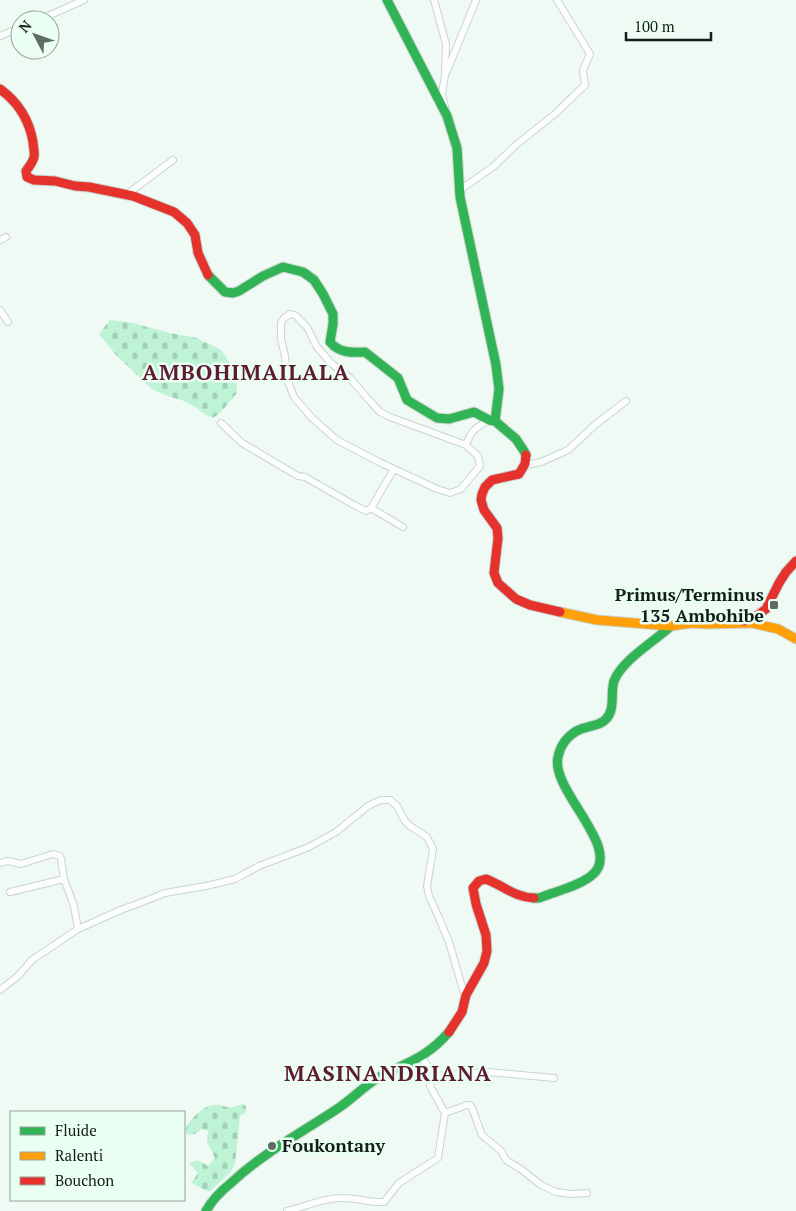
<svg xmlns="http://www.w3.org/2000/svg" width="796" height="1211" font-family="'PT Serif',serif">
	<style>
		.cemetery { fill: url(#cemetery-stones) }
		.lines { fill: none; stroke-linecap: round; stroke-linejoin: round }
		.street-casing { stroke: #c9d5ce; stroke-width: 8 }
		.fast-casing { stroke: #c9d5ce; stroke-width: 11 }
		.slow-casing { stroke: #c9d5ce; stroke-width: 11 }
		.jam-casing { stroke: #c9d5ce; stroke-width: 11 }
		.street { stroke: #fcfefd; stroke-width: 6 }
		.fast { stroke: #30b455; stroke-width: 9 }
		.slow { stroke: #ff9f0a; stroke-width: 9 }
		.jam { stroke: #e5322d; stroke-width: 9 }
		.poi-dot { fill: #5f6c65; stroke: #eafef2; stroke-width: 2 }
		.labels { text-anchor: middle; stroke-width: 5; stroke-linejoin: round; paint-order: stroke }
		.poi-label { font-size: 18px; font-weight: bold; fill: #121f18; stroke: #eafef2; text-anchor: end }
		.district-label { font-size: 22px; font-weight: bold; letter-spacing: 1px; fill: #5d1a32; stroke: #eafef2 }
	</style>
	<defs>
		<pattern id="cemetery-stones" width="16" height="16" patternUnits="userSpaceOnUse" patternTransform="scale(1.25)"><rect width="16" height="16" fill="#bef3d6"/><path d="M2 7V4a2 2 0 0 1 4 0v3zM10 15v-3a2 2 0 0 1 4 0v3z" fill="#a2d0b7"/></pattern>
	</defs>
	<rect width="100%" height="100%" fill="#eefaf3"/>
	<!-- cemetery -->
	<path class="cemetery" d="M 110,320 L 133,323 L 170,333 L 197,338 L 221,350 L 236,372 L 237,393 L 220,413 L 213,418 L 206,415 L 195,407 L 184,401 L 168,396 L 152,389 L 117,356 L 99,334 Z
		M 241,1104 L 246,1106 L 246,1112 L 240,1116 L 235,1164 L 230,1173 L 209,1192 L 191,1183 L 198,1173 L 189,1163 L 198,1160 L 208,1166 L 215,1158 L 207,1142 L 208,1131 L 202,1129 L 195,1134 L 187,1135 L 185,1130 C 190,1119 205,1103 218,1105 C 229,1107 231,1109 241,1104 Z"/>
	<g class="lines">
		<!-- street casing -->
		<g class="street-casing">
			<path id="street" d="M 434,0 L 446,44 L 445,75 L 442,94 L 445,107
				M 39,20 L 84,0
				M 0,36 L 20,28
				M 447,71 L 476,0
				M 460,190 L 494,166 L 516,145 L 556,113 L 585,85 L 583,70 L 590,54 L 557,0
				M 126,195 L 173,160
				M 0,240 L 6,237
				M 0,310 L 8,322
				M 221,423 L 242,443 L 298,476 L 305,477 L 354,505 L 366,511 L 371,508
				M 466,445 L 390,417 L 380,412 L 368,399 L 350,378 L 331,363 L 317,347 L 307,327 L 295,315 L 290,314 L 284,318 L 281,323 L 281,339 L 285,356 L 287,379 L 294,397 L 312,418 L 337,440 L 379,462 L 437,489 L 450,493 L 461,489 L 480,466 L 478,456 L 466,445 C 471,430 477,427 489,420
				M 526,465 L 541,462 L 568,450 L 596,424 L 626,401
				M 394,469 L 371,508 L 403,527
				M 0,863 L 8,861 L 21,864 L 53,854 L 60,856 L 61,859 L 64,879
				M 10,892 L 64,879 L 74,906 L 78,929
				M 0,990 L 18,976 L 32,960 L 78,929 L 123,909 L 140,903 L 165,893 L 206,886 L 235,879 L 259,866 L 309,847 L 336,832 L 368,806 L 381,800 L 390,800 L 397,806 L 405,821 L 410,826 L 427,837 L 433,849 L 427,886 L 429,896 L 439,918 L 449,942 L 465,997
				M 421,1056 L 431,1071 L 432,1076 L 429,1080 L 430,1086 L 445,1113 L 467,1105 L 470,1105 L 472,1108 L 482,1135 L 501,1151 L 506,1160 L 522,1170 L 541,1185 L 556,1192 L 571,1194 L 587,1193
				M 432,1076 L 488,1072 L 554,1078
				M 287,1211 C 304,1207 323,1198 341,1198 C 355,1197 369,1203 384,1202 L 399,1183 L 438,1158 L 445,1113"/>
		</g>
		<!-- fast casing -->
		<g class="fast-casing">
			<path id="fast" d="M 387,0 L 447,116 L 457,148 L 460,197 L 496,365 L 499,389 L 495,421
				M 208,275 L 225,292 L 233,293 L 239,291 L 263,276 L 283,267 L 303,272 L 314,280 L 323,294 L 333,314 L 333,324 L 330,342 C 339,353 352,353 365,352 L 398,378 L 407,400 L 437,418 L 449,419 L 474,412 L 489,420 L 495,421 L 516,439 L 524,451 L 526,455
				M 534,898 L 539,898 C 556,891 577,887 591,876 C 626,850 550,791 558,757 C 561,742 572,730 588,727 C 594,725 600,725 605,720 C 616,711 610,693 614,681 C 622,660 655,641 671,626
				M 206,1211 C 212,1200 221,1191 231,1183 C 263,1153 301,1133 337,1109 C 351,1100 362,1088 376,1079 C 404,1063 426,1059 449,1032"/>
		</g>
		<!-- slow casing -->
		<g class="slow-casing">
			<path id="slow" d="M 560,612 L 597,620 L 671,626 L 692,623 L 707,624 L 752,623 L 778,629 L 796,639"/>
		</g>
		<!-- jam casing -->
		<g class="jam-casing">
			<path id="jam" d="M 0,89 C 18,102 29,119 33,142 C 33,147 35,152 34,157 C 33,162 29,167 26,171 L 27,177 L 34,180 L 55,181 L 75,186 L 89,187 L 133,196 L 174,212 L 187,223 L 195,235 L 198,253 L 208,275
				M 526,455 L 525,464 L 519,474 L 492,480 L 485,487 L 482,494 L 481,500 L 484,510 L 497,528 L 498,538 L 494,573 L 498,583 L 516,599 L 530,605 L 560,612
				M 744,621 L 758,615 L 766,609 L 779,583 L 786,572 L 796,561
				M 449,1032 L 462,1012 L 466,995 L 484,963 L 487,951 L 486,935 L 476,904 L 473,888 L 479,881 L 486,879 C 504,886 514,897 534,898"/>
		</g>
		<!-- street -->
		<use href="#street" class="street"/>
		<!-- fast -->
		<use href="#fast" class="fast"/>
		<!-- slow -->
		<use href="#slow" class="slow"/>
		<!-- jam -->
		<use href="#jam" class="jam"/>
	</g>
	<!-- markers -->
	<g class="poi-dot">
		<rect x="769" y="600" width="10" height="10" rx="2.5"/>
		<circle cx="272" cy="1146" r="5"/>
	</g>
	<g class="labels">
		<!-- poi labels -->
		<g class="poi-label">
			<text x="764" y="601">Primus/Terminus<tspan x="764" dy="21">135 Ambohibe</tspan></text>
			<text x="282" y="1152" text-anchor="start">Foukontany</text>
		</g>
		<!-- district labels -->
		<g class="district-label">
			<text x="246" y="380">AMBOHIMAILALA</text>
			<text x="388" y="1081">MASINANDRIANA</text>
		</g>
	</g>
	<!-- legend -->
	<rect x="10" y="1111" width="175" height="90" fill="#eafef2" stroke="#94a59b"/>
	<rect x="20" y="1127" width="25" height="8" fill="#30b455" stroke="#94a59b"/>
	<text x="55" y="1136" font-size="15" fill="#121f18">Fluide</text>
	<rect x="20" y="1152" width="25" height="8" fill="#ff9f0a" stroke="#94a59b"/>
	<text x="55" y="1161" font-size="15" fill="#121f18">Ralenti</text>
	<rect x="20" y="1177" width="25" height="8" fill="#e5322d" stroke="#94a59b"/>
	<text x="55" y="1186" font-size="15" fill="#121f18">Bouchon</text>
	<!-- north arrow -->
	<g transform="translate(35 35) rotate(311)"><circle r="24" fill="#eafef2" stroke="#94a59b"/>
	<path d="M0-4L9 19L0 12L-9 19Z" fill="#5f6c65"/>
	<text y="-8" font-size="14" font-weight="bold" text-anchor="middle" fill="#121f18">N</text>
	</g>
	<!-- scale -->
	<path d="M626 32v8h85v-8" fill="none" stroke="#121f18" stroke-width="2.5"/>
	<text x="634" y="32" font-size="15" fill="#121f18" stroke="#eafef2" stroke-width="4" paint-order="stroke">100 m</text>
</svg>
